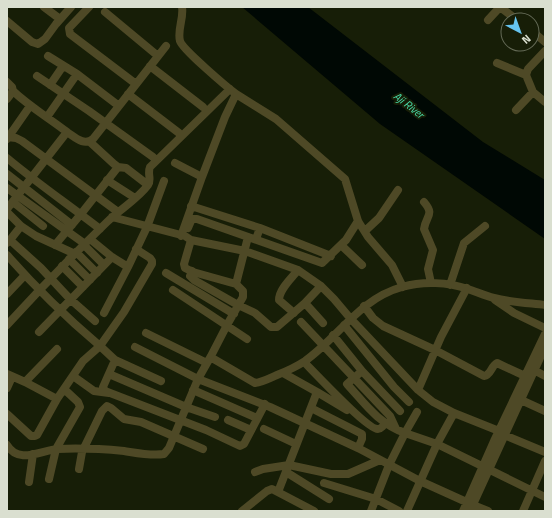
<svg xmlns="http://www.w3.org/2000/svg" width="552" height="518" font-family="'Titillium Web',sans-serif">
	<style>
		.water { fill: #000804 }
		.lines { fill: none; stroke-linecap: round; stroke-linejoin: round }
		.minor { stroke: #4e4926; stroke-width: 8 }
		.labels { text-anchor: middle; stroke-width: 4; stroke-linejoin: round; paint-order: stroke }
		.water-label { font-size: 11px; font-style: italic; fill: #49e1ac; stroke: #171e07 }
	</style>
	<rect width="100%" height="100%" fill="#171e07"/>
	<!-- water -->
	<path class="water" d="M 242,7 L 308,7 L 483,142 L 545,180 L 545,239 L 380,124 Z"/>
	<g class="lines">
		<!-- minor -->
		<path class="minor" d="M 44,7 L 60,19
			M 89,7 L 69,28 L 70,34 L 136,84
			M 500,7 L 517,20
			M 105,12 L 158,56
			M 488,20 L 500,7
			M 7,21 L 32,42 L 38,44 L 45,39 L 56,24 L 71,7
			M 532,31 L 545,42
			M 545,51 L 528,69 L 526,75 L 533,92 L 545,102
			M 497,63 L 526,75
			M 150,66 L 203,107
			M 77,74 L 119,106 L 166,46
			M 37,76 L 89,111 L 153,157
			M 7,82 L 12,87 L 13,91
			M 50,85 L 63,66
			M 128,94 L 179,133
			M 236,94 L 276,119 L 345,179 L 358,221 L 368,237 L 392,265 L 403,287
			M 7,99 L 13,91 C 30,107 49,118 67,132 L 7,209
			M 516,110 L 533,92
			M 47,117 L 77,74 L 48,56
			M 67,132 C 76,138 84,146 93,139 L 119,106
			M 7,137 L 16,138 L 22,141 L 118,212
			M 7,139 L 30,106
			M 90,142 L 114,164 L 118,167 L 126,168 L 148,185
			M 7,158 C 37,183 69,205 100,229
			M 175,163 L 202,177
			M 7,174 L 72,225
			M 107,180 L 135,198
			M 7,188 L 85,244
			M 13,202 L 43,226
			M 424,202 C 435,215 426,215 424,229 L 433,250 L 428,269 L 431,283
			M 191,206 L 260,228 L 256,239
			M 7,212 L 21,226 L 36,236 L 75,254
			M 112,217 L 185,236 L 191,240 L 245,251 L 298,270 L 321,286 L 334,299 L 350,318 L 418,390 L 433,402 L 454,413 L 499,431 L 504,435 L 545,452
			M 188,228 L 191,221 L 193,219 L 197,219 L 322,263 L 346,240 L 358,221
			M 260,228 L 331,256
			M 365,231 L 379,218 L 398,190
			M 181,236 L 202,177 L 225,117 L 236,94 C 227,87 182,49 180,41 C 177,30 184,18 182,7
			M 248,237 L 236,284 L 243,291 L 243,297 L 227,325 L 211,356 L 212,358 L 255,383 C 263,382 270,378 277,375 C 287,371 296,367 305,361 C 339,337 359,299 402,287 C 423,281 448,282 468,289 C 477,292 485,296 494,298 C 510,302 528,303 545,305
			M 10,240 L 21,226
			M 191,240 L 184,264 L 185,268 L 193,272 L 236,284
			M 7,243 L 10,240 L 41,268 L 70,299 L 95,321
			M 55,245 L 81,214 L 118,167
			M 84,245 L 104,265
			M 341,245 L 362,265
			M 76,252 L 97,273
			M 7,255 C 36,288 67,318 100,346 L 124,312 L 152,264 L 152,261 L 150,258 L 136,249
			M 69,259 L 90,280
			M 62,266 L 83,287
			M 128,267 L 147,227 L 164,181
			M 192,271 L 190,276 L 194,280 L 238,305 L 255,313 L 271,327 L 277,327 L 305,303
			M 166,273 L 234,314
			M 450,285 L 464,243 L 485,226
			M 321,286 L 305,303 L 323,323
			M 173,290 L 247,339
			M 7,294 L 25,275
			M 495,300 L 514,313 L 545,328
			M 364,306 L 373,318 L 383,326 L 435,350 L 484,376 C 491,375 491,366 497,363 L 525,376
			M 104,313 L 128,267 L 112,257
			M 294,313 L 279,300 C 279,289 292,278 298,270
			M 301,322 L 390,416 L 396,429
			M 7,325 C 39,290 73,255 107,222 C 120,209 138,199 148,185 C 152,179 147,174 150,167 L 230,89
			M 344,325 L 394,387 L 409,402
			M 39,332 L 112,257 L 90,239
			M 146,333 L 207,363
			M 333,335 L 362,371 L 400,411
			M 211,356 L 198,379 L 270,407 L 358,448 L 420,481 L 473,505 L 488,511
			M 115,360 L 103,387 L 105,391 L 206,430 L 240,446 L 244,444 L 265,404
			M 304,362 C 314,372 368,430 378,429 C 381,429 384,425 385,423
			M 532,369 L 545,376
			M 362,371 L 347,384 C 366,405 378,423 405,433 L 417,412
			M 7,374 L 25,382 L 57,399
			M 109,374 L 186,407 L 215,417
			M 73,376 L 94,391 L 109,393
			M 25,382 L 57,349
			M 7,388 L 12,377
			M 193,390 L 257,418
			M 418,390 L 441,337 L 467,288
			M 317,392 L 347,410
			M 521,400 L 545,411
			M 311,408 L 360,433 L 362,434 L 362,439 L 358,448
			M 7,414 L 31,436 L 35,436 L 37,435 L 57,399 L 83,361 L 100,346 L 115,360 L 161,381
			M 228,420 L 251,430
			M 264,429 L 296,444
			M 7,445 C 19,465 41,450 58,449 C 80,448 102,449 124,451 C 137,453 151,456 164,454 L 169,448 L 198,379 L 135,347
			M 79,469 L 82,452 L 102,411 L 107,406 L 111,408 L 124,419 L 141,422 L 203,449
			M 255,472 L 263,469 L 289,465 L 331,474 L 348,474 L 380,460
			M 286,472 L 329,499
			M 49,479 L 56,449 L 80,407 L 78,402 L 64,389
			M 29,482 L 33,454
			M 324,483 L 376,499 L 399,511
			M 278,492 L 317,392 L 283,373
			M 242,511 L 267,491 L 272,489 L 314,511
			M 371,511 L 389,465 L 405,433 L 437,444 L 545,497
			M 407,511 L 437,444 L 454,413
			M 463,511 L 494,441 L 545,334
			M 470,511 L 545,347
			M 523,511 L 545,461"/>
	</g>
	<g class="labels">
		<!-- water labels -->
		<g class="water-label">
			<text transform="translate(409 105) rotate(38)" y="4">Aji River</text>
		</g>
	</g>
	<!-- border -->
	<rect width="552" height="518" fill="none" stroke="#dadfd0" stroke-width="16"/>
	<!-- north arrow -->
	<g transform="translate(520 32) rotate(139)"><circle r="19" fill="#171e07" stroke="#656b57"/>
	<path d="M0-3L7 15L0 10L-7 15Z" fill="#66c4ef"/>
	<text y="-6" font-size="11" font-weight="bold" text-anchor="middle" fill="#dadfd0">N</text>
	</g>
</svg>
